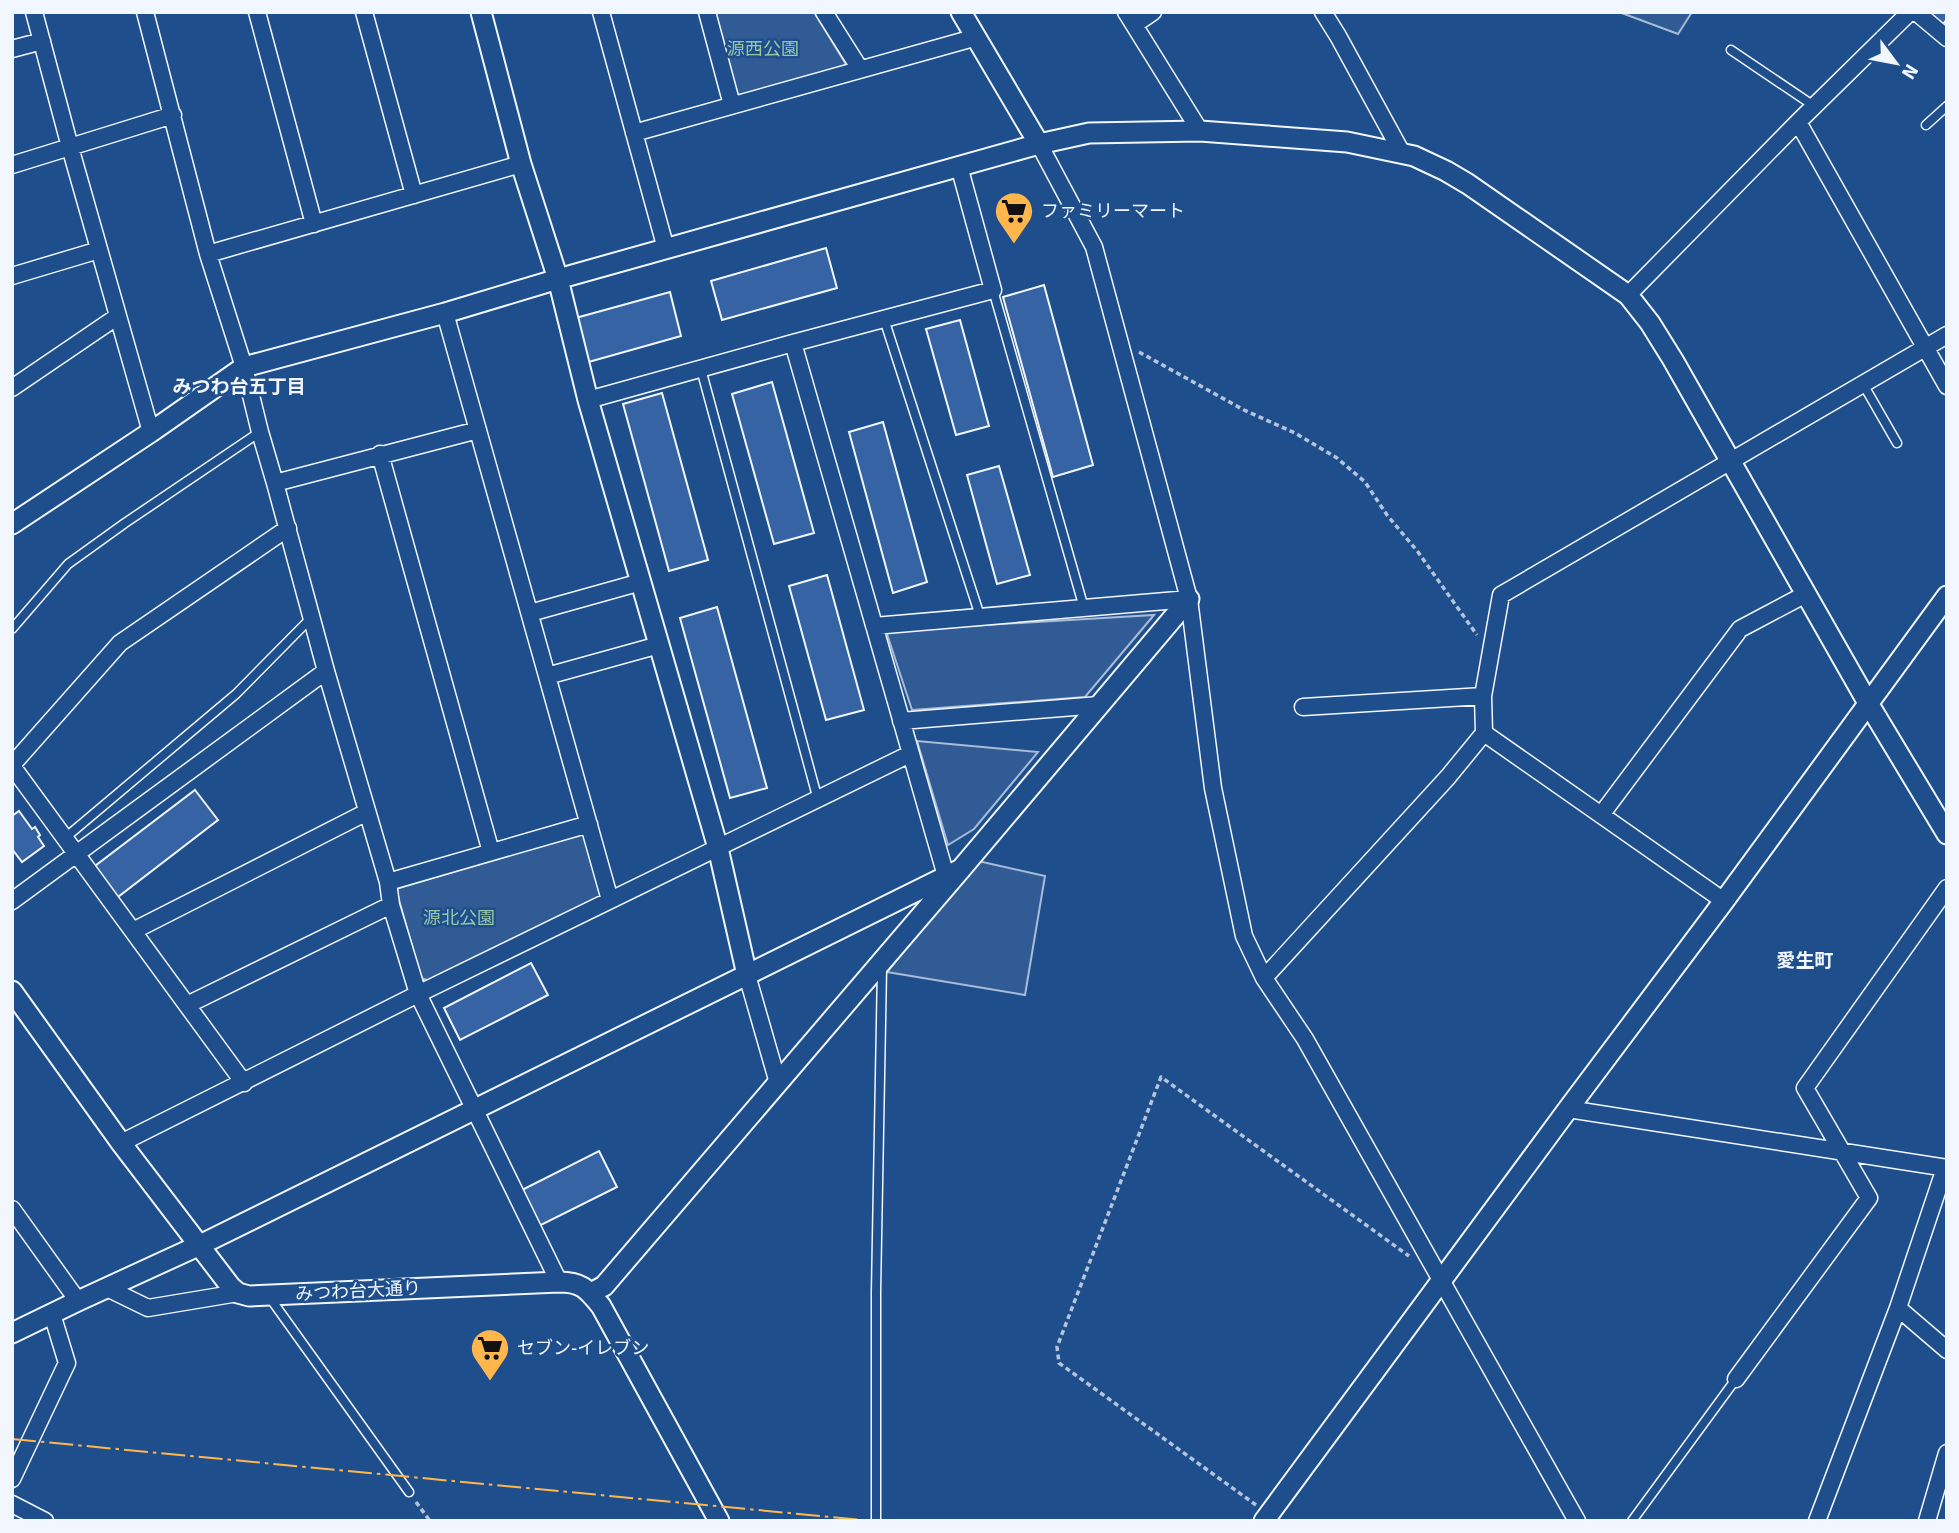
<svg xmlns="http://www.w3.org/2000/svg" width="1959" height="1533" font-family="Signika,'Noto Sans JP',sans-serif">
	<style>
		.built { fill: #305b95; stroke: #a8bbd7; stroke-width: 2 }
		.building { fill: #3563a3; stroke: #f2f6ff; stroke-width: 2 }
		.lines { fill: none; stroke-linecap: round; stroke-linejoin: round }
		.service-casing { stroke: #f2f6ff; stroke-width: 11 }
		.minor-casing { stroke: #f2f6ff; stroke-width: 19 }
		.tertiary-casing { stroke: #f2f6ff; stroke-width: 23 }
		.path { stroke: #b3c4dc; stroke-width: 3.5; stroke-dasharray: 5 3.5; stroke-linecap: butt }
		.service { stroke: #1f4e8c; stroke-width: 8 }
		.minor { stroke: #1f4e8c; stroke-width: 16 }
		.tertiary { stroke: #1f4e8c; stroke-width: 19 }
		.power { stroke: #ffb74d; stroke-width: 2; stroke-dasharray: 24 5 3.5 5; stroke-linecap: butt }
		.labels { text-anchor: middle; stroke-width: 5; stroke-linejoin: round; paint-order: stroke }
		.park-label { font-size: 18px; fill: #97c8a6; stroke: #1f4e8c }
		.poi-label { font-size: 18px; fill: #f2f6ff; stroke: #1f4e8c; text-anchor: start }
		.street-label { font-size: 18px; fill: #f2f6ff; stroke: #1f4e8c }
		.neighbourhood-label { font-size: 19px; font-weight: bold; fill: #f2f6ff; stroke: #1f4e8c }
	</style>
	<rect width="100%" height="100%" fill="#1f4e8c"/>
	<!-- built -->
	<path class="built" d="M 713,12 L 814,12 L 847,66 L 737,97 Z
		M 1619,12 L 1692,12 L 1678,34 Z
		M 1154,615 L 1085,697 L 912,710 L 886,631 Z
		M 917,741 L 1038,752 L 974,829 L 948,845 Z
		M 585,832 L 602,896 L 433,982 L 421,978 L 396,889 Z
		M 978,861 L 1045,876 L 1025,995 L 887,972 Z"/>
	<!-- building -->
	<path class="building" d="M 1928,12 L 1947,12 L 1947,19 L 1943,24 Z
		M 826,248 L 837,288 L 722,320 L 711,281 Z
		M 1044,285 L 1093,465 L 1053,477 L 1003,297 Z
		M 670,292 L 681,336 L 585,363 L 572,319 Z
		M 960,320 L 989,426 L 956,435 L 926,329 Z
		M 772,382 L 814,533 L 774,544 L 732,394 Z
		M 662,393 L 708,560 L 669,571 L 623,404 Z
		M 883,422 L 927,582 L 893,593 L 849,432 Z
		M 999,466 L 1030,575 L 997,584 L 967,475 Z
		M 827,575 L 864,710 L 826,720 L 789,586 Z
		M 717,607 L 767,788 L 730,798 L 680,618 Z
		M 195,790 L 218,820 L 114,900 L 91,869 Z
		M 19,811 L 32,829 L 35,827 L 40,835 L 38,837 L 44,846 L 22,862 L 12,849 L 12,816 Z
		M 531,963 L 548,995 L 460,1040 L 444,1008 Z
		M 599,1151 L 617,1187 L 535,1228 L 518,1192 Z"/>
	<g class="lines">
		<!-- service casing -->
		<g class="service-casing">
			<path id="service" d="M 1731,50 L 1814,106
				M 1926,125 L 1947,106
				M 993,290 L 1084,608
				M 884,319 L 980,616
				M 701,369 L 818,800
				M 1863,384 L 1897,443
				M 12,629 L 68,564 L 125,523 L 260,432
				M 65,838 L 236,694 L 312,617
				M 270,1298 L 409,1492
				M 876,1521 L 876,1292 L 882,968
				M 1632,1521 L 1736,1379"/>
		</g>
		<!-- minor casing -->
		<g class="minor-casing">
			<path id="minor" d="M 34,12 L 70,147 L 151,432
				M 145,12 L 208,254 L 244,367 L 260,432 L 275,483 L 326,671 L 388,882 L 391,905 L 418,994 L 559,1282
				M 257,12 L 314,224
				M 364,12 L 414,195
				M 601,12 L 666,249
				M 707,12 L 732,105
				M 824,12 L 860,69
				M 1126,12 L 1200,131
				M 1323,12 L 1338,36 L 1402,153
				M 1916,12 L 1947,38
				M 1134,25 L 1153,12
				M 12,49 L 42,41
				M 1798,122 L 1947,386
				M 634,133 L 977,37
				M 1039,144 L 1094,247 L 1189,599 L 1213,788 L 1244,936 L 1264,978 L 1305,1039 L 1577,1521
				M 12,165 L 173,115
				M 208,254 L 521,164
				M 12,276 L 99,250
				M 1628,295 L 1798,122 L 1910,12
				M 445,313 L 610,900
				M 793,343 L 946,876
				M 12,388 L 118,316
				M 588,400 L 793,343 L 993,290 L 959,166
				M 380,454 L 491,852
				M 275,483 L 478,430
				M 530,613 L 641,582
				M 874,626 L 1189,599
				M 547,676 L 659,645
				M 1303,707 L 1483,696
				M 901,721 L 1099,705
				M 1484,733 L 1724,901
				M 12,765 L 120,643 L 288,528
				M 12,766 L 244,1083
				M 1601,815 L 1740,629 L 1806,594
				M 388,882 L 589,824
				M 12,901 L 326,671
				M 133,931 L 367,812
				M 747,975 L 778,1083
				M 1264,978 L 1448,777 L 1484,733 L 1483,696 L 1501,595 L 1947,335
				M 187,1005 L 391,905
				M 1568,1109 L 1947,1168
				M 121,1143 L 418,994 L 910,754
				M 12,1209 L 78,1301
				M 107,1288 L 148,1308 L 238,1293
				M 1898,1308 L 1947,1350
				M 1736,1379 L 1869,1198 L 1805,1088 L 1947,888
				M 12,1479 L 67,1363 L 52,1314
				M 12,1504 L 45,1521
				M 1817,1521 L 1898,1308 L 1945,1168
				M 1927,1521 L 1947,1453"/>
		</g>
		<!-- tertiary casing -->
		<g class="tertiary-casing">
			<path id="tertiary" d="M 481,12 L 521,164 L 558,279 L 588,400 L 718,848 L 747,975
				M 961,12 L 1039,144
				M 12,524 L 151,432 L 244,367 L 445,313 L 558,279 L 1039,144 L 1089,133 L 1200,131 L 1347,142 L 1414,156 L 1446,171 L 1468,184 L 1628,295 L 1650,323 L 1673,360 L 1868,703 L 1947,834
				M 12,991 L 121,1143 L 231,1287 L 238,1293 L 249,1296 L 559,1282 C 582,1282 587,1289 601,1306 L 719,1521
				M 591,1293 L 604,1286 L 961,869 L 1189,599
				M 12,1333 L 78,1301 L 200,1245 L 961,869
				M 1264,1521 L 1568,1109 L 1724,901 L 1947,596"/>
		</g>
		<!-- path -->
		<path class="path" d="M 1139,352 L 1244,410 L 1295,433 L 1337,458 L 1365,482 L 1387,515 L 1418,552 L 1477,635
			M 416,1502 L 430,1521
			M 1256,1505 L 1059,1363 L 1057,1347 L 1161,1077 L 1409,1256"/>
		<!-- service -->
		<use href="#service" class="service"/>
		<!-- minor -->
		<use href="#minor" class="minor"/>
		<!-- tertiary -->
		<use href="#tertiary" class="tertiary"/>
		<!-- power -->
		<path class="power" d="M 12,1439 L 873,1521"/>
	</g>
	<!-- icons -->
	<defs>
		<g id="supermarket-pin" transform="scale(2.0125)"><path d="M0 17L-7.5 6A9.5 9.5 0 1 1 7.5 6Z" fill="#ffb74d" stroke="#1f4e8c"/><path d="M-6-5.5h2.5l.6 2H6L4.5 2H-2.5L-4.4-4H-6ZM-1.5 3.2a1.3 1.3 0 1 0 .1 0ZM3 3.2a1.3 1.3 0 1 0 .1 0Z" fill="#111"/></g>
	</defs>
	<g fill-rule="evenodd">
		<use href="#supermarket-pin" x="1014" y="211"/>
		<use href="#supermarket-pin" x="490" y="1348"/>
	</g>
	<g class="labels">
		<!-- park labels -->
		<g class="park-label">
			<text x="763" y="55">源西公園</text>
			<text x="459" y="924">源北公園</text>
		</g>
		<!-- poi labels -->
		<g class="poi-label">
			<text x="1041" y="217">ファミリーマート</text>
			<text x="517" y="1354">セブン-イレブン</text>
		</g>
		<!-- street labels -->
		<g class="street-label">
			<text transform="translate(358 1291) rotate(-3)" y="6">みつわ台大通り</text>
		</g>
		<!-- neighbourhood labels -->
		<g class="neighbourhood-label">
			<text x="239" y="393">みつわ台五丁目</text>
			<text x="1805" y="967">愛生町</text>
		</g>
	</g>
	<!-- border -->
	<rect width="1959" height="1533" fill="none" stroke="#f2f6ff" stroke-width="28"/>
	<!-- north arrow -->
	<g transform="translate(1896 63) rotate(122)" stroke="#1f4e8c" stroke-width="5" paint-order="stroke">
	<path d="M0-5L12 26L0 18L-12 26Z" fill="#f2f6ff"/>
	<text y="-10" font-size="19" font-weight="bold" text-anchor="middle" fill="#f2f6ff">N</text>
	</g>
</svg>
